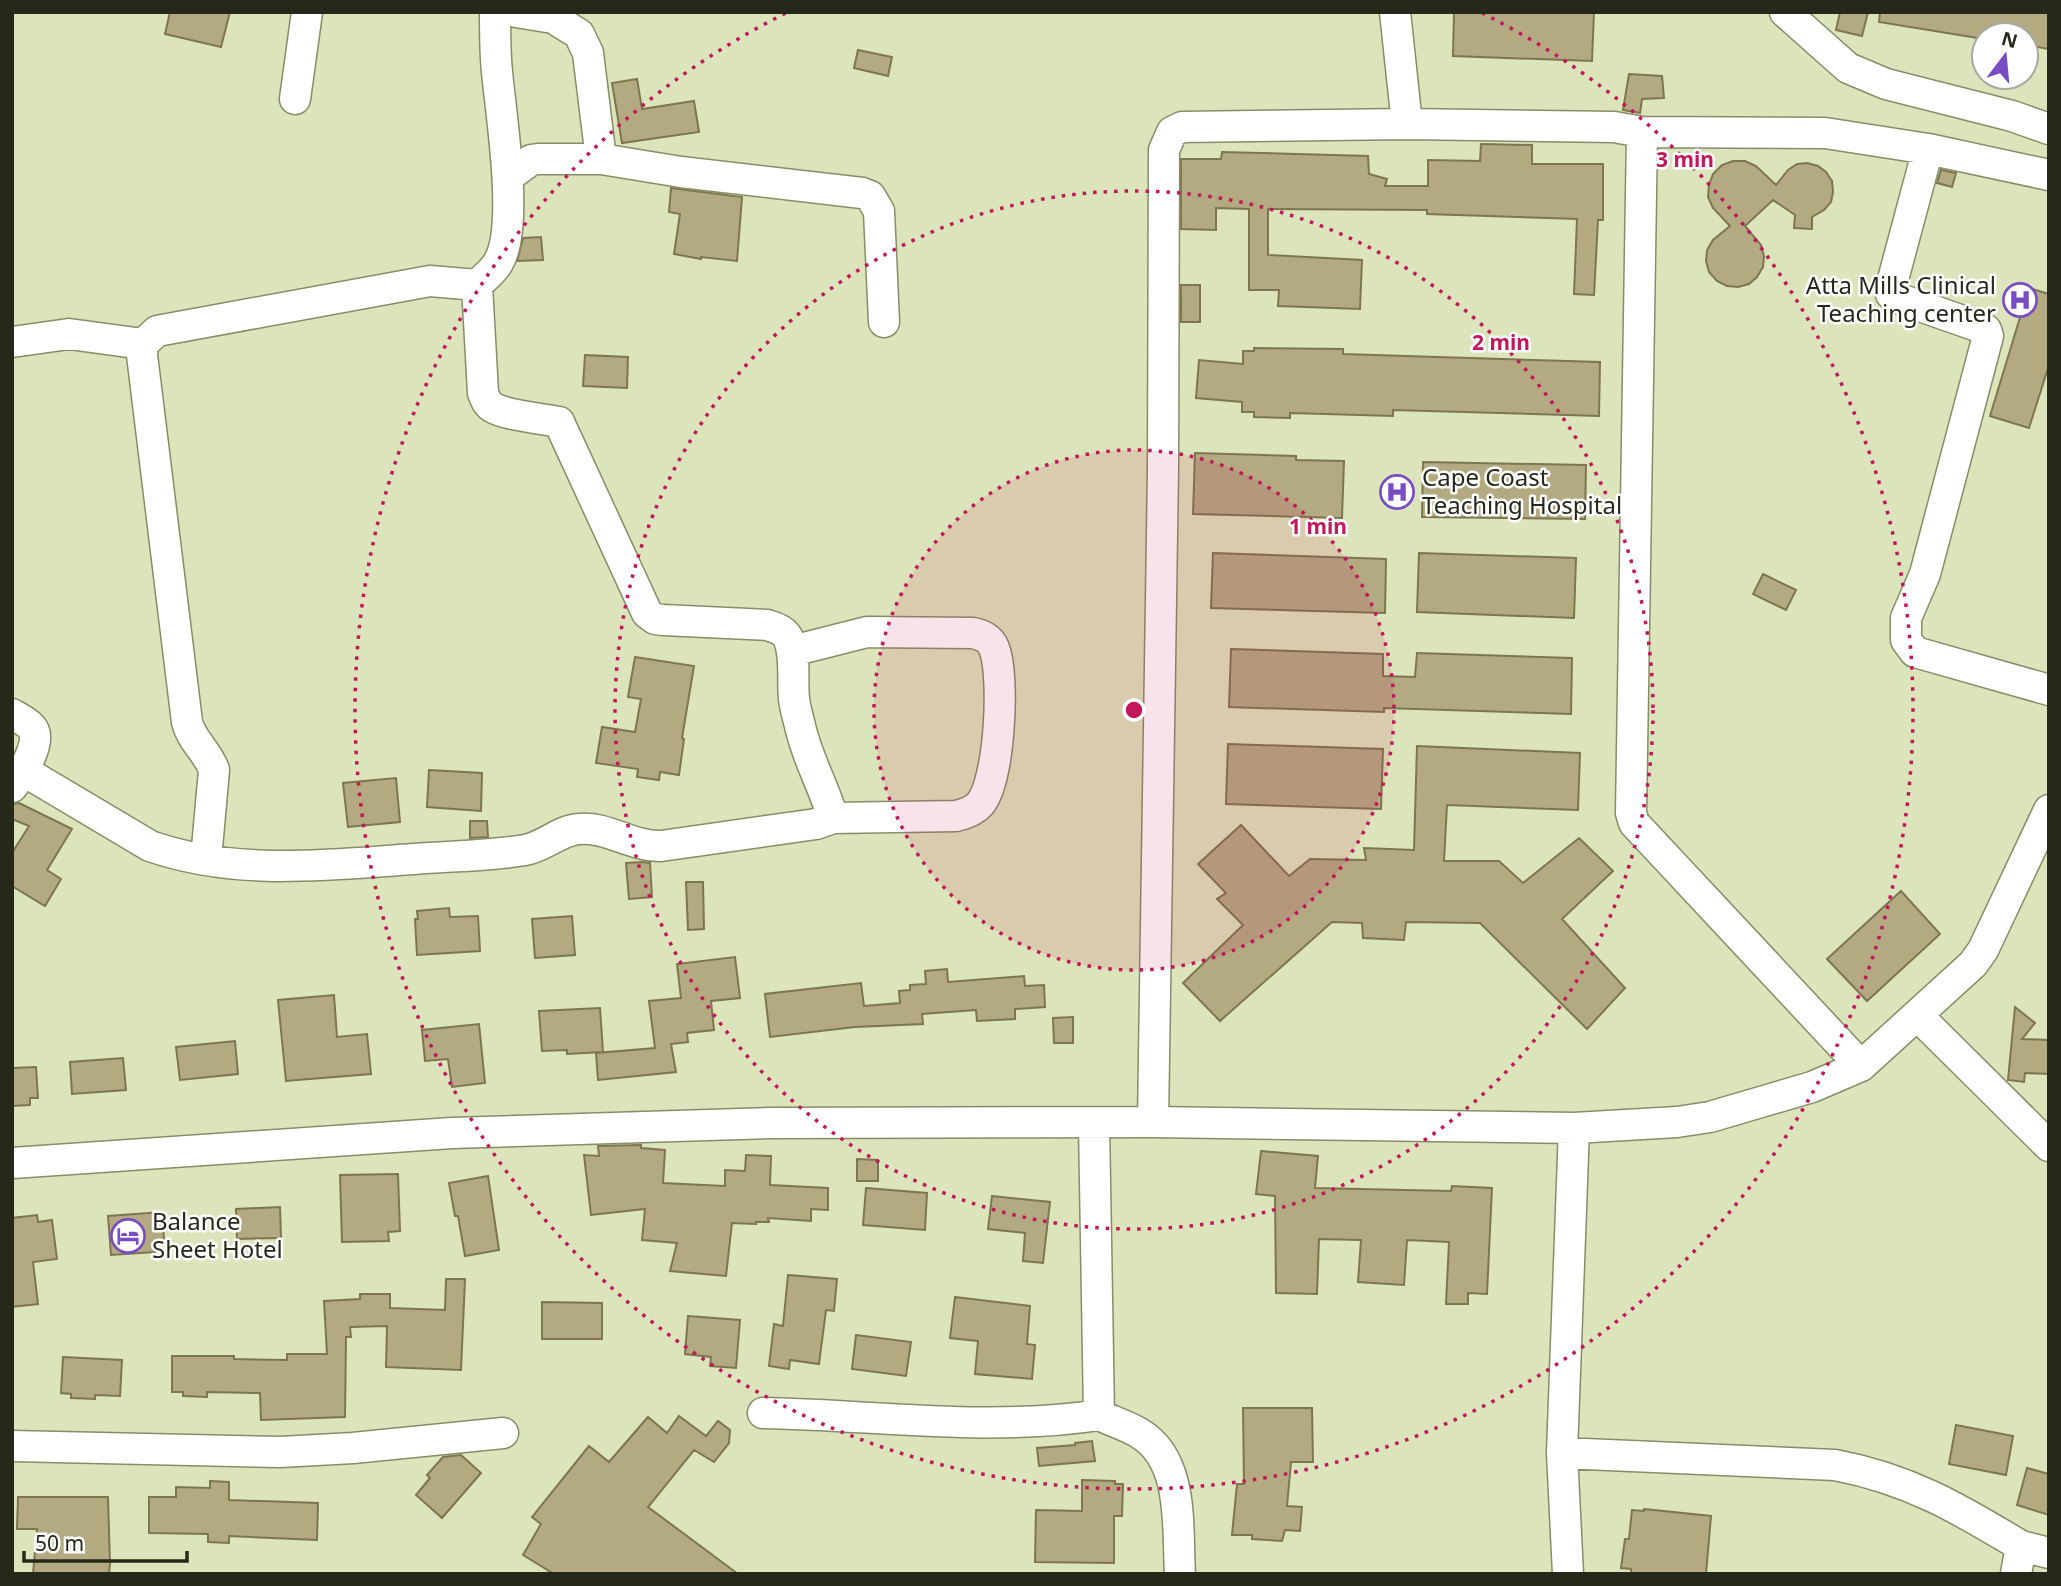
<svg xmlns="http://www.w3.org/2000/svg" width="2061" height="1586" font-family="'Noto Sans',sans-serif">
	<style>
		.building { fill: #b3aa81; stroke: #7e764f; stroke-width: 2 }
		.lines { fill: none; stroke-linecap: round; stroke-linejoin: round }
		.minor-casing { stroke: #868e67; stroke-width: 33 }
		.minor { stroke: #fff; stroke-width: 30 }
		.ring { fill: none; stroke: #c2185b; stroke-width: 3.5; stroke-dasharray: 3.5 7 }
		.labels { text-anchor: middle; stroke-width: 5; stroke-linejoin: round; paint-order: stroke }
		.poi-label { font-size: 24px; fill: #262919; stroke: #fff; text-anchor: start }
		.centre { fill: #c2185b; stroke: #fff; stroke-width: 3.5 }
		.ring-label { font-size: 21px; text-anchor: middle; font-weight: bold; fill: #c2185b; stroke: #fff; stroke-width: 5; stroke-linejoin: round; paint-order: stroke }
	</style>
	<rect width="100%" height="100%" fill="#dbe4ba"/>
	<!-- building -->
	<path class="building" d="M 170,12 L 230,12 L 221,47 L 165,34 Z
		M 1454,12 L 1594,12 L 1592,61 L 1453,56 Z
		M 1840,12 L 1868,12 L 1862,36 L 1836,30 Z
		M 1880,12 L 2049,12 L 2049,49 L 2026,45 L 2026,35 L 1984,35 L 1984,39 L 1879,22 Z
		M 858,50 L 892,57 L 888,76 L 854,68 Z
		M 1629,74 L 1662,76 L 1664,98 L 1642,99 L 1640,113 L 1623,110 Z
		M 637,79 L 642,109 L 694,101 L 699,132 L 622,143 L 612,83 Z
		M 1481,144 L 1532,145 L 1532,164 L 1603,164 L 1603,220 L 1598,220 L 1594,295 L 1574,294 L 1577,219 L 1427,214 L 1427,210 L 1268,209 L 1268,255 L 1362,260 L 1360,309 L 1278,306 L 1279,290 L 1249,290 L 1249,209 L 1216,208 L 1216,230 L 1181,229 L 1181,159 L 1221,159 L 1222,152 L 1368,156 L 1369,174 L 1387,179 L 1385,186 L 1428,186 L 1428,160 L 1480,161 Z
		M 1733,161 L 1745,161 L 1756,166 L 1776,185 L 1788,170 L 1797,164 L 1807,163 L 1818,166 L 1826,172 L 1832,181 L 1833,192 L 1831,202 L 1824,210 L 1812,217 L 1812,229 L 1794,228 L 1795,215 L 1773,200 L 1745,226 L 1761,245 L 1764,256 L 1763,267 L 1757,277 L 1749,284 L 1738,287 L 1727,286 L 1717,281 L 1709,272 L 1706,261 L 1707,250 L 1713,240 L 1730,226 L 1713,208 L 1708,197 L 1709,185 L 1713,174 L 1722,165 Z
		M 1941,170 L 1956,173 L 1952,187 L 1937,183 Z
		M 671,188 L 742,197 L 737,261 L 701,257 L 701,259 L 674,254 L 680,214 L 669,212 Z
		M 541,237 L 543,260 L 517,261 L 523,238 Z
		M 1181,285 L 1200,285 L 1200,322 L 1181,322 Z
		M 2029,288 L 2049,294 L 2049,365 L 2029,428 L 1990,416 Z
		M 1254,348 L 1343,349 L 1343,354 L 1600,362 L 1599,416 L 1393,410 L 1393,416 L 1290,413 L 1290,418 L 1254,417 L 1254,412 L 1242,412 L 1242,402 L 1196,398 L 1199,360 L 1243,364 L 1243,351 L 1254,351 Z
		M 585,355 L 628,357 L 627,388 L 583,386 Z
		M 1195,453 L 1296,456 L 1296,460 L 1344,461 L 1342,518 L 1193,514 Z
		M 1423,462 L 1586,465 L 1585,519 L 1422,517 Z
		M 1213,553 L 1386,559 L 1385,613 L 1211,608 Z
		M 1419,553 L 1576,558 L 1574,618 L 1417,612 Z
		M 1763,574 L 1796,590 L 1786,610 L 1753,594 Z
		M 1231,649 L 1383,654 L 1383,676 L 1415,677 L 1417,653 L 1572,658 L 1571,714 L 1384,708 L 1384,712 L 1229,707 Z
		M 635,657 L 694,666 L 682,738 L 684,739 L 679,775 L 660,772 L 659,780 L 637,777 L 638,769 L 596,763 L 602,727 L 635,732 L 641,699 L 628,697 Z
		M 1228,744 L 1383,749 L 1381,809 L 1226,804 Z
		M 1417,746 L 1580,753 L 1578,810 L 1447,805 L 1444,861 L 1499,861 L 1523,883 L 1579,838 L 1613,871 L 1562,919 L 1625,988 L 1587,1029 L 1480,923 L 1406,922 L 1404,940 L 1363,938 L 1362,923 L 1332,922 L 1220,1021 L 1183,983 L 1243,925 L 1217,899 L 1226,893 L 1198,864 L 1241,825 L 1289,876 L 1310,859 L 1366,860 L 1364,848 L 1414,850 Z
		M 429,770 L 482,773 L 481,811 L 427,807 Z
		M 396,778 L 400,822 L 348,827 L 343,783 Z
		M 19,803 L 72,829 L 47,870 L 61,879 L 45,906 L 12,886 L 12,853 L 29,826 L 12,819 L 12,804 Z
		M 470,821 L 487,821 L 488,837 L 470,838 Z
		M 642,862 L 650,863 L 652,897 L 629,899 L 626,863 Z
		M 686,882 L 703,882 L 704,929 L 688,930 Z
		M 1901,891 L 1940,934 L 1867,1001 L 1827,959 Z
		M 449,908 L 450,917 L 478,916 L 480,951 L 417,955 L 415,919 L 418,919 L 417,911 Z
		M 572,916 L 575,955 L 535,958 L 532,919 Z
		M 735,957 L 740,998 L 711,1001 L 714,1030 L 687,1033 L 688,1042 L 671,1044 L 676,1072 L 598,1080 L 596,1053 L 655,1048 L 649,1001 L 681,998 L 677,964 Z
		M 947,969 L 948,982 L 1024,976 L 1025,986 L 1044,985 L 1045,1007 L 1015,1009 L 1015,1019 L 977,1021 L 976,1010 L 922,1014 L 923,1024 L 855,1027 L 770,1037 L 765,994 L 861,983 L 864,1006 L 900,1003 L 899,991 L 910,990 L 910,985 L 926,984 L 925,971 Z
		M 334,995 L 337,1037 L 367,1034 L 371,1074 L 286,1081 L 278,1000 Z
		M 2015,1007 L 2035,1023 L 2022,1039 L 2049,1040 L 2049,1074 L 2025,1073 L 2024,1082 L 2008,1080 Z
		M 600,1008 L 603,1052 L 567,1054 L 567,1050 L 542,1051 L 539,1011 Z
		M 1073,1017 L 1073,1043 L 1054,1043 L 1053,1018 Z
		M 479,1024 L 485,1083 L 452,1087 L 448,1059 L 425,1061 L 422,1030 Z
		M 235,1041 L 238,1074 L 180,1080 L 176,1047 Z
		M 123,1058 L 126,1090 L 72,1094 L 70,1062 Z
		M 36,1067 L 38,1098 L 30,1098 L 30,1105 L 12,1106 L 12,1068 Z
		M 641,1145 L 641,1148 L 665,1150 L 663,1183 L 725,1186 L 725,1170 L 745,1171 L 746,1155 L 771,1156 L 770,1185 L 828,1188 L 828,1210 L 811,1209 L 811,1221 L 768,1218 L 769,1222 L 756,1222 L 756,1224 L 732,1223 L 726,1276 L 670,1271 L 677,1243 L 642,1240 L 645,1209 L 591,1215 L 584,1155 L 599,1156 L 598,1146 Z
		M 1261,1151 L 1318,1156 L 1315,1188 L 1451,1191 L 1452,1186 L 1492,1188 L 1487,1294 L 1468,1293 L 1468,1304 L 1446,1304 L 1449,1242 L 1407,1240 L 1404,1285 L 1358,1282 L 1361,1240 L 1319,1239 L 1317,1294 L 1276,1293 L 1275,1196 L 1256,1194 Z
		M 857,1159 L 878,1160 L 878,1181 L 857,1181 Z
		M 398,1174 L 400,1231 L 388,1232 L 389,1241 L 342,1242 L 340,1175 Z
		M 488,1176 L 499,1250 L 465,1256 L 458,1216 L 455,1216 L 449,1183 Z
		M 866,1188 L 927,1193 L 925,1230 L 863,1225 Z
		M 992,1196 L 1050,1202 L 1043,1263 L 1023,1261 L 1025,1233 L 988,1229 Z
		M 280,1207 L 281,1238 L 237,1239 L 236,1209 Z
		M 162,1212 L 164,1240 L 154,1241 L 155,1252 L 111,1255 L 108,1216 Z
		M 37,1215 L 38,1222 L 52,1220 L 57,1259 L 33,1262 L 38,1304 L 12,1307 L 12,1218 Z
		M 788,1275 L 837,1279 L 834,1311 L 826,1310 L 819,1364 L 790,1360 L 789,1369 L 769,1366 L 774,1324 L 783,1326 Z
		M 446,1279 L 465,1279 L 461,1370 L 386,1367 L 387,1326 L 350,1327 L 351,1337 L 346,1337 L 345,1417 L 261,1420 L 260,1393 L 207,1392 L 207,1397 L 183,1396 L 183,1392 L 172,1392 L 172,1356 L 234,1356 L 234,1359 L 287,1360 L 287,1354 L 327,1354 L 324,1301 L 360,1299 L 360,1294 L 390,1294 L 390,1308 L 445,1310 Z
		M 955,1297 L 1030,1306 L 1027,1344 L 1035,1345 L 1032,1379 L 975,1374 L 978,1341 L 950,1338 Z
		M 542,1302 L 602,1303 L 602,1339 L 542,1339 Z
		M 688,1316 L 740,1320 L 736,1368 L 710,1366 L 711,1357 L 685,1354 Z
		M 856,1335 L 911,1342 L 906,1376 L 852,1369 Z
		M 63,1357 L 122,1360 L 120,1396 L 95,1395 L 95,1399 L 71,1398 L 71,1394 L 61,1393 Z
		M 1243,1408 L 1312,1408 L 1313,1462 L 1291,1462 L 1287,1506 L 1302,1507 L 1300,1531 L 1285,1530 L 1282,1541 L 1252,1539 L 1252,1535 L 1232,1535 L 1237,1484 L 1244,1484 Z
		M 679,1416 L 706,1436 L 718,1421 L 730,1430 L 729,1443 L 714,1462 L 694,1450 L 648,1507 L 738,1574 L 554,1574 L 523,1555 L 541,1524 L 532,1517 L 589,1446 L 609,1462 L 648,1417 L 667,1433 Z
		M 1956,1425 L 2013,1436 L 2006,1475 L 1949,1464 Z
		M 1092,1441 L 1095,1461 L 1039,1466 L 1037,1448 L 1075,1445 L 1075,1443 Z
		M 461,1455 L 481,1473 L 442,1518 L 416,1495 L 430,1478 L 427,1475 L 443,1457 Z
		M 2027,1468 L 2049,1474 L 2049,1515 L 2017,1505 Z
		M 1082,1480 L 1115,1481 L 1115,1484 L 1123,1484 L 1122,1516 L 1114,1516 L 1114,1563 L 1035,1562 L 1036,1510 L 1082,1511 Z
		M 210,1481 L 229,1482 L 229,1500 L 318,1503 L 317,1540 L 229,1536 L 229,1543 L 208,1542 L 208,1534 L 149,1533 L 149,1497 L 176,1497 L 176,1487 L 210,1488 Z
		M 18,1497 L 108,1497 L 110,1564 L 109,1574 L 33,1574 L 37,1529 L 17,1529 Z
		M 1644,1509 L 1711,1516 L 1706,1574 L 1631,1574 L 1631,1569 L 1621,1568 L 1625,1539 L 1629,1539 L 1632,1510 L 1644,1511 Z"/>
	<g class="lines">
		<!-- minor casing -->
		<g class="minor-casing">
			<path id="minor" d="M 516,12 L 553,18 L 579,34 L 588,53 L 601,159
				M 1395,12 L 1407,124
				M 1785,12 L 1848,68 L 1886,84 L 2012,116 L 2049,129
				M 295,99 L 307,12
				M 1642,132 L 1825,133 L 1928,149 L 2049,175
				M 1928,149 L 1891,287 L 1891,294 L 1897,298 L 1980,327 L 1986,330 L 1988,336 L 1925,574 L 1906,618 L 1906,640 L 1915,652 L 2049,690
				M 508,177 L 531,160 L 538,159 L 601,159 L 681,172 L 862,193 L 870,196 L 879,211 L 884,322
				M 12,342 L 69,334 L 143,344
				M 792,651 L 867,632 L 973,633 C 982,635 990,638 994,648 C 1005,675 1000,781 980,804 C 974,811 965,814 956,816 L 833,818
				M 12,714 C 19,718 31,724 34,731 C 40,745 21,776 12,787
				M 24,771 L 150,846 C 236,876 325,865 414,859 C 450,856 489,856 525,850 C 544,847 560,830 579,829 C 607,826 632,847 661,846 L 816,824 L 833,818 C 824,787 807,758 800,726 C 798,717 795,708 794,699 C 792,680 796,658 789,640 C 785,630 776,628 767,625 L 663,620 L 655,619 L 647,613 L 559,422 C 544,419 504,415 492,407 C 487,404 485,398 483,393 L 477,285
				M 206,859 L 214,770 C 208,752 191,740 187,722 L 142,355 L 143,344 L 157,331 L 430,281 L 477,285 C 485,277 494,271 499,261 C 519,225 501,115 497,72 C 495,52 495,32 495,12
				M 1917,1015 L 2049,1146
				M 1153,1122 L 1163,469 L 1164,150 L 1172,132 L 1182,127 L 1407,124 L 1614,127 L 1642,132 L 1631,813 L 1634,823 L 1861,1066
				M 12,1163 L 452,1133 L 771,1123 L 1153,1122 L 1574,1128 L 1677,1122 L 1710,1117 L 1812,1087 L 1861,1066 L 1973,964 L 1983,950 L 2049,810
				M 763,1413 C 874,1415 988,1432 1099,1415 L 1094,1123
				M 1099,1415 C 1112,1421 1127,1426 1139,1433 C 1185,1460 1177,1528 1180,1574
				M 12,1446 L 280,1452 L 353,1448 L 503,1433
				M 1562,1453 L 1835,1465 C 1909,1479 1958,1508 2021,1546 L 2016,1574
				M 2021,1546 L 2049,1553
				M 1568,1574 L 1562,1453 L 1574,1128"/>
		</g>
		<!-- minor -->
		<use href="#minor" class="minor"/>
	</g>
	<!-- distance rings -->
	<circle cx="1134" cy="710" r="260" fill="#c2185b" fill-opacity=".12"/>
	<g class="ring">
		<circle cx="1134" cy="710" r="260"/>
		<circle cx="1134" cy="710" r="519"/>
		<path d="M1482 13A779 779 0 1 1 786 13"/>
	</g>
	<!-- icons -->
	<defs>
		<g id="hospital-ring" transform="scale(1.75)"><circle r="9.5" fill="#fff" stroke="#794cc4" stroke-width="1.5"/><path d="M-5-5h3v3.5h4V-5h3V5h-3V1.5h-4V5h-3Z" fill="#794cc4"/></g>
		<g id="hotel-ring" transform="scale(1.75)"><circle r="9.5" fill="#fff" stroke="#794cc4" stroke-width="1.5"/><path d="M-6-4.5h1.5V1H6V5H4.5V3h-9V5H-6ZM-4 0a1.8 1.8 0 1 1 3.6 0ZM.5 0V-2.5h3Q6-2.5 6 0Z" fill="#794cc4"/></g>
	</defs>
	<g fill-rule="evenodd">
		<use href="#hospital-ring" x="2020" y="300"/>
		<use href="#hospital-ring" x="1397" y="492"/>
		<use href="#hotel-ring" x="128" y="1236"/>
	</g>
	<g class="labels">
		<!-- poi labels -->
		<g class="poi-label">
			<text x="1996" y="294" text-anchor="end">Atta Mills Clinical<tspan x="1996" dy="28">Teaching center</tspan></text>
			<text x="1422" y="486">Cape Coast<tspan x="1422" dy="28">Teaching Hospital</tspan></text>
			<text x="152" y="1230">Balance<tspan x="152" dy="28">Sheet Hotel</tspan></text>
		</g>
	</g>
	<circle cx="1134" cy="710" r="10" class="centre"/>
	<g class="ring-label">
		<text x="1685" y="167">3 min</text>
		<text x="1501" y="350">2 min</text>
		<text x="1318" y="534">1 min</text>
	</g>
	<!-- border -->
	<rect width="2061" height="1586" fill="none" stroke="#262919" stroke-width="28"/>
	<!-- north arrow -->
	<g transform="translate(2005 56) rotate(16)"><circle r="33" fill="#ffffff" stroke="#a8a9a3" stroke-width="2"/>
	<path d="M0-5L12 26L0 18L-12 26Z" fill="#794cc4"/>
	<text y="-10" font-size="19" font-weight="bold" text-anchor="middle" fill="#262919">N</text>
	</g>
	<!-- scale -->
	<path d="M24 1551v10h163v-10" fill="none" stroke="#262919" stroke-width="3.5"/>
	<text x="35" y="1551" font-size="21" fill="#262919" stroke="#ffffff" stroke-width="5" paint-order="stroke">50 m</text>
</svg>
